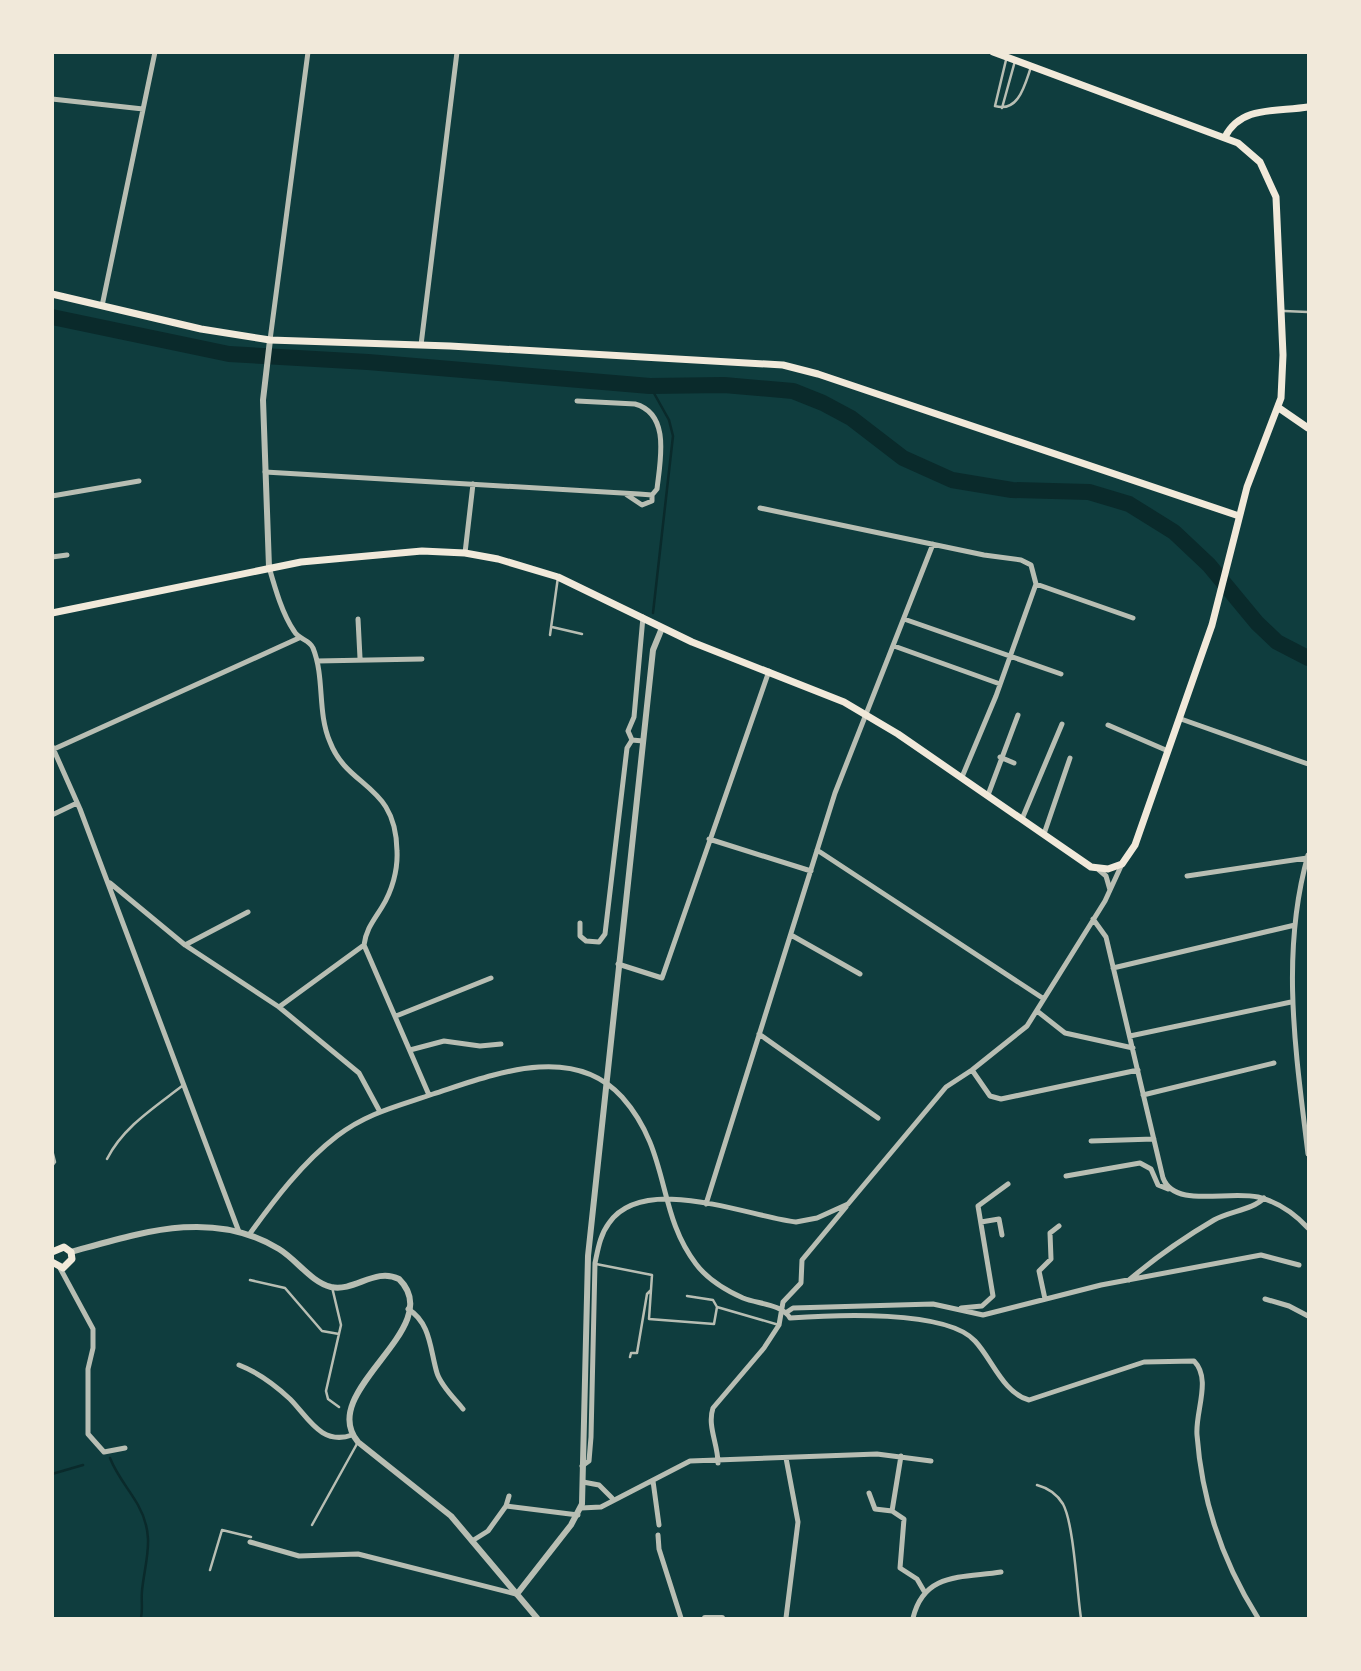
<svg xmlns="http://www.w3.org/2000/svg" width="1361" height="1671" font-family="'Varela Round',sans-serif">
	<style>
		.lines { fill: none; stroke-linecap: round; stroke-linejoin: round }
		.stream { stroke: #0a2a2b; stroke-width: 2.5 }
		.river { stroke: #0a2a2b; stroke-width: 16 }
		.service { stroke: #b8beb3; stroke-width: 2.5 }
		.minor { stroke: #b8beb3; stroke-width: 5 }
		.tertiary { stroke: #b8beb3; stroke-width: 6 }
		.secondary { stroke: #f1e9da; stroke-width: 7 }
	</style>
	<rect width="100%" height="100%" fill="#0f3d3e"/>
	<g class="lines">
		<!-- stream -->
		<path class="stream" d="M 650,386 L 669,420 L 673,436 L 653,613
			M 110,1458 C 117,1476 129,1489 138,1505 C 156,1537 145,1560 142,1591 C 141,1601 143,1609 141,1618
			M 52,1474 L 83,1465"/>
		<!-- river -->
		<path class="river" d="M 52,317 L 229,354 L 368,362 L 650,386 L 724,385 L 793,391 L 823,403 L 851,418 L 903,458 L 952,480 L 1012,490 L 1089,492 L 1129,504 L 1174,532 L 1209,565 L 1257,623 L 1277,642 L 1308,658"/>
		<!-- service -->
		<path class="service" d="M 1006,60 L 995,106 C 1019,113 1025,84 1031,67
			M 1002,108 L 1015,61
			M 1284,311 L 1308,312
			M 552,627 L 582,634
			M 550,635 L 558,577
			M 52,1150 L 55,1162 L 52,1166
			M 107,1159 C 123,1127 155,1107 182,1086
			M 596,1264 L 652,1275 L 649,1319 L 714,1324 L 717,1307 L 779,1325
			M 250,1280 L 285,1288 L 322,1331 L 339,1334
			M 332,1287 L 341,1325 L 326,1391 L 328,1399 L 339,1407
			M 687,1296 L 713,1300 L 717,1307
			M 630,1357 L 631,1353 L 637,1353 L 647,1294 L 651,1290
			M 1037,1485 C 1048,1488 1057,1494 1063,1504 C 1074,1524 1077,1593 1081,1618
			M 312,1525 L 358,1442
			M 210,1570 L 222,1530 L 251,1537"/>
		<!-- minor -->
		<path class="minor" d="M 52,99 L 143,109
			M 102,306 L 155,52
			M 270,340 L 308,52
			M 421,345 L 457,52
			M 577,401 L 635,404 C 671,414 660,461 657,489 L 652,495
			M 265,472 L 639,494 L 652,495 L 652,501 L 642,505 L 627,495
			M 52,496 L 139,481
			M 760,508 L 984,555 L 1021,560 L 1031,565 L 1036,584 L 996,696 L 962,777
			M 465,553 L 473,484
			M 52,557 L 67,555
			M 269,567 C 275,588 282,613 294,631 C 299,640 309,639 313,648 C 325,678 317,712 330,742 C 348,789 396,783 397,851 C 398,870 392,891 382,907 C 374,920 366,929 364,945 L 429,1095
			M 1036,584 L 1133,618
			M 358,619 L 360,658
			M 904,619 L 1061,674
			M 894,646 L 1000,684
			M 317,661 L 422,659
			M 1181,719 L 1308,764
			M 1108,725 L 1168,751
			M 632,740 L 628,731 L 634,717 L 643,617
			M 52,746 L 80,809 L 239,1232
			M 54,749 L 299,638
			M 1000,757 L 1014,763
			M 988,795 L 1018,715
			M 52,815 L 77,803
			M 1022,819 L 1062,724
			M 1044,834 L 1070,758
			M 709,839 L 811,871
			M 817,850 L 1044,999
			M 1308,855 C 1280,954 1296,1054 1308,1154
			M 1099,870 L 1106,876 L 1110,890
			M 1187,876 L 1307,858
			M 110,883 L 185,945 L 279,1007 L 359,1073 L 379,1110
			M 1093,919 L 1106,937 L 1163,1178 C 1175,1209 1227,1190 1258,1197 C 1278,1202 1294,1213 1308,1228
			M 580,923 L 580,936 L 586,941 L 599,942 L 605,934 L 627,748 L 632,740 L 643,741
			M 791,935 L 860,974
			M 185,945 L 248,912
			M 618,964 L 662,978 L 769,671
			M 1113,968 L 1295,925
			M 279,1007 L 364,945
			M 1037,1011 L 1065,1033 L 1133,1048
			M 396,1016 L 491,978
			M 759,1034 L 878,1118
			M 1130,1036 L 1291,1002
			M 410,1050 L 444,1041 L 480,1046 L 501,1044
			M 972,1070 L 990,1096 L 1001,1099 L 1138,1070
			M 1143,1095 L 1274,1063
			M 1091,1141 L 1154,1139
			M 1066,1176 L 1140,1163 L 1151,1169 L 1158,1185 L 1168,1189
			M 706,1204 L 835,793 L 933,544
			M 981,1222 L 999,1219 L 1002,1235
			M 249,1235 C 274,1200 303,1162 337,1136 C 367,1113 398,1106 433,1094 C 492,1075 572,1042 622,1097 C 671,1152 656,1212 696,1264 C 708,1280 725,1290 743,1298 C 758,1304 782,1304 790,1318 C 832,1315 946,1309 975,1341 C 992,1359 1003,1393 1029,1400 L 1144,1362 L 1194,1361 C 1212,1379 1195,1412 1197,1435 C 1202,1502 1222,1561 1258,1618
			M 60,1268 L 93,1329 L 93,1348 L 88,1369 L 88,1434 L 104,1452 L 125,1448
			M 1129,1280 C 1155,1258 1185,1237 1214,1220 C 1229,1211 1253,1210 1264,1198
			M 1045,1299 L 1039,1271 L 1051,1259 L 1050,1233 L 1059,1226
			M 1265,1299 L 1289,1306 L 1308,1316
			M 961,1308 L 982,1306 L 993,1296 L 978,1206 L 1008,1184
			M 408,1309 C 431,1323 430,1350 437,1373 C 441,1386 455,1399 463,1409
			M 787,1312 L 793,1308 L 933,1304 L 983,1315 L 1101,1285 L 1261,1255 L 1299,1265
			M 239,1365 C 257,1372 275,1385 290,1399 C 308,1417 321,1446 352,1435
			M 718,1463 C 718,1444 707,1426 713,1408 L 764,1348 L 779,1325 L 783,1302 L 801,1283 L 802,1260 L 846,1207
			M 582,1466 L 589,1461 L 591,1437 L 595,1263 C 598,1249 600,1235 609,1223 C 644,1173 747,1216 796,1222 L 817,1218 L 848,1204 L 946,1087 L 972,1070 L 1027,1026 L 1105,901 L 1122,864
			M 653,1481 L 659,1525
			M 583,1482 L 599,1485 L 612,1498
			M 869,1493 L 875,1509 L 892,1511 L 904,1519 L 900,1568 L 917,1579 L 924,1591
			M 506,1506 L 509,1496
			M 581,1508 L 601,1507 L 690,1461 L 877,1454 L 931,1461
			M 892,1511 L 901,1456
			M 658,1535 L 659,1549 L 681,1618
			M 472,1541 L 488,1531 L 506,1506 L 578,1515
			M 250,1542 L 299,1556 L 358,1554 L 516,1594
			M 786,1618 L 798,1522 L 786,1458
			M 913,1618 C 924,1572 962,1578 1001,1572"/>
		<!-- tertiary -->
		<path class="tertiary" d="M 269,567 L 263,400 L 270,340
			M 71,1252 C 140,1233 212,1208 279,1249 C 297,1260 311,1282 331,1287 C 355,1292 375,1267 399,1279 C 449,1328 315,1391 358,1442 L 451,1516 L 537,1618
			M 517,1594 L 571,1525 L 582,1504 L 588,1256 L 653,650 L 662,628
			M 705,1618 L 722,1618"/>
		<!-- secondary -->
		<path class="secondary" d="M 1225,137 C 1241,105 1278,112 1308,107
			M 52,294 L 201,329 L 270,340 L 450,346 L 783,365 L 818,374 L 1239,516
			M 1279,408 L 1308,428
			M 52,613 L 301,562 L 422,551 L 465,553 L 498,559 L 558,577 L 692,642 L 844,702 L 898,734 L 1091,867 L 1108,869 L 1122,864 L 1135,845 L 1212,625 L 1247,487 L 1281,398 L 1283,355 L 1276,197 L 1260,162 L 1238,143 L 993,52
			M 52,1252 L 64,1247 L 71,1252 L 72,1259 L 63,1268 L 52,1262"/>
	</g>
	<!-- border -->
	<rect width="1361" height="1671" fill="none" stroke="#f1e9da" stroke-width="108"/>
</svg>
